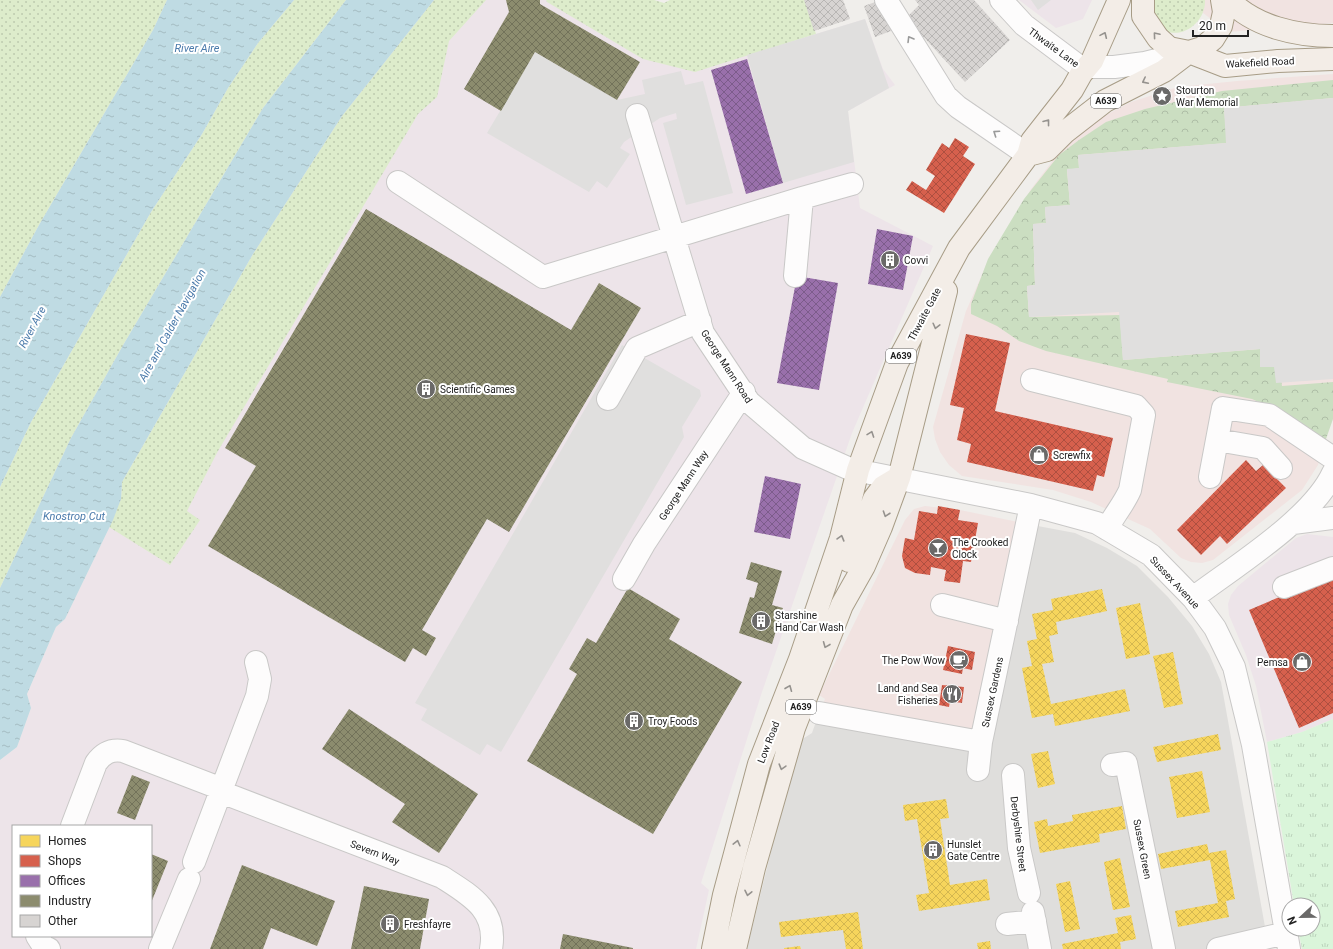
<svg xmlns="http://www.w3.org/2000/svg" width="1333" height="949" font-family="Roboto,sans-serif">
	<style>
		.residential { fill: #dfdedc }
		.commercial { fill: #f1e3e1 }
		.industrial { fill: #ede4e9; fill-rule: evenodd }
		.grass { fill: url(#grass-dots) }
		.forest { fill: url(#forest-crowns) }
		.park { fill: url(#park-tufts) }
		.parking { fill: #e0dfde }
		.water { fill: url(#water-ripples) }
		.homes { fill: url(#homes-cross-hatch) }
		.shops { fill: url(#shops-cross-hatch) }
		.offices { fill: url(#offices-cross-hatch) }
		.industry { fill: url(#industry-cross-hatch) }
		.building { fill: url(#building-cross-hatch) }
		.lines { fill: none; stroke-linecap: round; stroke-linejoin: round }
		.minor-casing { stroke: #c9c8c7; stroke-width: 24 }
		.major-casing { stroke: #a79c86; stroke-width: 24 }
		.minor { stroke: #fdfcfc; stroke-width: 22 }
		.major { stroke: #f3ede7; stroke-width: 22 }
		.oneway { stroke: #95928e }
		.oneway2 { stroke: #9a9a9a }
		.labels { text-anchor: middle; stroke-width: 4; stroke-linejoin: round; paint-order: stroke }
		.shield { fill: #fff; stroke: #646464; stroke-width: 1 }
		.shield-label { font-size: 9px; font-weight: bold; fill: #222 }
		.street-label { font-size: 10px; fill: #222; stroke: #fff }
		.poi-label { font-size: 10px; fill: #222; stroke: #fff; text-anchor: start }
		.water-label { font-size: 11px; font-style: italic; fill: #4a7aab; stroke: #fff }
	</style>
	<defs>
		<pattern id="grass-dots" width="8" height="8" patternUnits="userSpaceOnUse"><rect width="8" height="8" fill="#ddeccb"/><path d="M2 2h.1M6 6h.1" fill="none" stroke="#bdcaae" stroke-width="1.8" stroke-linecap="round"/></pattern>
		<pattern id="forest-crowns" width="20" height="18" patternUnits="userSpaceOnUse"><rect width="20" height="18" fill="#cbdec1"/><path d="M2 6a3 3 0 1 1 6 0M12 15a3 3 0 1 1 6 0" fill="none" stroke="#aebea6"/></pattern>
		<pattern id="park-tufts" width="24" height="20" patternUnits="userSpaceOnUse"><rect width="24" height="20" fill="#daf5da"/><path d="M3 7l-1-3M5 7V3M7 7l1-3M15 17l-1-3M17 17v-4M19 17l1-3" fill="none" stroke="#bbd2bb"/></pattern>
		<pattern id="water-ripples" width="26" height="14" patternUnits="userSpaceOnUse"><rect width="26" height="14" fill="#bfdbe3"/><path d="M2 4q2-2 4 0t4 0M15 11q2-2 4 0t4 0" fill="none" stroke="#a4bcc2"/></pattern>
		<pattern id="homes-cross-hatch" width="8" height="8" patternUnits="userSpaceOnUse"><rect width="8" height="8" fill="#f6d55c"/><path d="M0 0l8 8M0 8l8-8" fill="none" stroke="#d3b750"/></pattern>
		<pattern id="shops-cross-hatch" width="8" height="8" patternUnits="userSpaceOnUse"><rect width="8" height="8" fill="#d6604d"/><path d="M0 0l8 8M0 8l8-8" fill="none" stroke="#ad4f40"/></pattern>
		<pattern id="offices-cross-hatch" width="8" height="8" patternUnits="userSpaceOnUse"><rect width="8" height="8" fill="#9970ab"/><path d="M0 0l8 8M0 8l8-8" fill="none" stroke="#7c5c8b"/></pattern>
		<pattern id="industry-cross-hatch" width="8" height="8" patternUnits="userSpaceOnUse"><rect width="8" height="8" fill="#8c8c6e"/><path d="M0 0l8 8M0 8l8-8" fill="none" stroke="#72725a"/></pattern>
		<pattern id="building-cross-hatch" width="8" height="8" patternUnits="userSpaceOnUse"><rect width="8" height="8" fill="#d7d4d2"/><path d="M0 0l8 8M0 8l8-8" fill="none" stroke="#b8b6b4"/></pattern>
	</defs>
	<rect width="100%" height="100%" fill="#f0eeeb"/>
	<!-- residential -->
	<path class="residential" d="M 1027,524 L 1075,533 L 1107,548 L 1137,566 L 1168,597 L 1192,626 L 1209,654 L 1221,682 L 1269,949 L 747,949 L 796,750 L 801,740 L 812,733 L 819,713 Z"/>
	<!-- commercial -->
	<path class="commercial" d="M 1186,0 L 1333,0 L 1333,23 L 1228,32 Z
		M 1333,74 L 1333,416 L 1330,416 L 1325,443 L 1318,465 L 1302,490 L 1213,560 L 1202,563 L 1191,562 L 1181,558 L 1150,529 L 1091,502 L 1053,490 L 962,476 L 949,465 L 940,452 L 935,439 L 933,427 L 966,311 L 988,261 L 1031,189 L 1064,146 L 1098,119 L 1131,102 L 1178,87 L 1237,81 Z
		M 925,506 L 960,510 L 1027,524 L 981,742 L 819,713 L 825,699 L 819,695 L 905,520 L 914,509 Z"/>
	<!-- industrial -->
	<path class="industrial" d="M 434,0 L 546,0 L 547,2 L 747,55 L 865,19 L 883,69 L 895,85 L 848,111 L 860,208 L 933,246 L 852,433 L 762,692 L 701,883 L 709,890 L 696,949 L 0,949 L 0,760 L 17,747 L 31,708 L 27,694 L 56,627 L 65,619 L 113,520 L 253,254 L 342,116 ZM 13,826 L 151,826 L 151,936 L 13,936 Z
		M 1019,0 L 1092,0 L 1083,19 L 1056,28 Z
		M 1307,534 L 1333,537 L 1333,719 L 1302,732 L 1267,742 L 1256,686 L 1246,655 L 1229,615 L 1228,604 L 1231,595 L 1238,586 L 1296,538 Z"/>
	<!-- grass -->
	<path class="grass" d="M 0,0 L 167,0 L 153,30 L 39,225 L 0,297 Z
		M 294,0 L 346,0 L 263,108 L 122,347 L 71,438 L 0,588 L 0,487 L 31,422 L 151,212 L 202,134 L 228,88 L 258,43 Z
		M 434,0 L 486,0 L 449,41 L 437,97 L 418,114 L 218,451 L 187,511 L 200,520 L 170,565 L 109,527 L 121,499 L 122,482 L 253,254 L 342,116 Z
		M 546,0 L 654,0 L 664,3 L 670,0 L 805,0 L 816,34 L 695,72 L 643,59 L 547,2 Z
		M 1148,0 L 1205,0 C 1206,25 1175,45 1156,24 C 1151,18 1150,7 1148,0 Z"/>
	<!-- forest -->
	<path class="forest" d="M 1333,80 L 1333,98 L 1224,108 L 1227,143 L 1078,155 L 1079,168 L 1067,170 L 1070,205 L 1045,207 L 1046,223 L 1033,224 L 1035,285 L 1027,286 L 1029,317 L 1120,315 L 1123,360 L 1260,349 L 1260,367 L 1274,366 L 1280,370 L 1282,386 L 1333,382 L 1333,419 L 1326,439 L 1323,440 L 1289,416 L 1252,399 L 1167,382 L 1168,379 L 1046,351 L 1019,341 L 997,326 L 971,314 L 971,304 L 988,259 L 1024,199 L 1059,155 L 1079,140 L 1106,122 L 1145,109 L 1222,91 Z"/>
	<!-- park -->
	<path class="park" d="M 1333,719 L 1333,949 L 1302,949 L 1298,929 L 1313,929 L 1313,905 L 1294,905 L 1267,742 L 1302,732 Z"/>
	<!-- parking -->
	<path class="parking" d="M 1031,0 L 1051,0 L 1038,10 Z
		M 865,19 L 889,88 L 848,111 L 854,162 L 783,183 L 747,55 Z
		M 535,52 L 617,100 L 645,94 L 642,80 L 681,71 L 685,85 L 703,81 L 733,193 L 686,205 L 663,123 L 677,119 L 676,113 L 660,118 L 624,142 L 620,148 L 630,154 L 607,188 L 597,181 L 589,192 L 487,133 Z
		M 1333,98 L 1333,379 L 1276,383 L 1274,367 L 1260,367 L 1260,349 L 1123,360 L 1119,312 L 1029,317 L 1027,286 L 1035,285 L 1033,224 L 1046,223 L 1045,207 L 1070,205 L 1067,169 L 1079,168 L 1078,155 L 1226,143 L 1224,108 Z
		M 622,345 L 700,390 L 701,396 L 682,427 L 684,437 L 501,752 L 487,744 L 480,755 L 421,720 L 427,709 L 415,703 Z"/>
	<!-- water -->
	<path class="water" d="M 167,0 L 294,0 L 258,43 L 228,88 L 202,134 L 151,212 L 31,422 L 0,487 L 0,297 L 39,225 L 153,30 Z
		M 346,0 L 434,0 L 342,116 L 253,254 L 122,482 L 121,499 L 113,520 L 65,619 L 56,627 L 27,694 L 31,708 L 17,747 L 0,760 L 0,588 L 71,438 L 122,347 L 263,108 Z"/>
	<!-- homes -->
	<path class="homes" d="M 1102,589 L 1107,611 L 1056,622 L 1058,634 L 1049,636 L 1054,662 L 1042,664 L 1051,704 L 1125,689 L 1130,711 L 1055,726 L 1053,714 L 1032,718 L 1022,668 L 1032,666 L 1027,641 L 1037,639 L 1032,614 L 1053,610 L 1051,599 Z
		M 1140,603 L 1150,654 L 1126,659 L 1116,608 Z
		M 1173,652 L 1183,704 L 1164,708 L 1153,656 Z
		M 1218,734 L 1221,750 L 1157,762 L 1153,747 Z
		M 1048,751 L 1055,784 L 1038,788 L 1031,754 Z
		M 1202,771 L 1210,812 L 1177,818 L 1169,777 Z
		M 946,799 L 949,818 L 940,819 L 950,885 L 987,879 L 990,900 L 919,911 L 916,895 L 929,893 L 917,819 L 905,821 L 903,805 Z
		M 1122,806 L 1126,829 L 1099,834 L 1100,842 L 1040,853 L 1034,822 L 1047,819 L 1048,826 L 1073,821 L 1072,815 Z
		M 1207,844 L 1209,853 L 1226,850 L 1235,899 L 1226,901 L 1229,917 L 1178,927 L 1175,911 L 1218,903 L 1210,860 L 1161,869 L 1158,854 Z
		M 1120,858 L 1130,907 L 1113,910 L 1104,862 Z
		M 1070,881 L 1080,929 L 1065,932 L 1056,884 Z
		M 858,912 L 863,949 L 846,949 L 843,930 L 781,937 L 779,922 Z
		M 1131,915 L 1136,939 L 1120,942 L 1121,949 L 1063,949 L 1062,944 L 1118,933 L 1115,918 Z
		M 990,941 L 991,949 L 978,949 L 977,943 Z
		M 800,946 L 801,949 L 784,949 L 784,948 Z"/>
	<!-- shops -->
	<path class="shops" d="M 955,138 L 969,147 L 963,156 L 975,164 L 944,213 L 906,190 L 912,181 L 926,190 L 935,176 L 926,170 L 942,143 L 949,148 Z
		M 966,334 L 1010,343 L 995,411 L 1113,438 L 1104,477 L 1097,475 L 1093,491 L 967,462 L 971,444 L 957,440 L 964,408 L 950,405 Z
		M 1246,460 L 1256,471 L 1263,465 L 1286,488 L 1227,544 L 1220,536 L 1201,555 L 1177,530 Z
		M 938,506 L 960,510 L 958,520 L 978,523 L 971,562 L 963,561 L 960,583 L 944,581 L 946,570 L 931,567 L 930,575 L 915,573 L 905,568 L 902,556 L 905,538 L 914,540 L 919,511 L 937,514 Z
		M 1333,574 L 1333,713 L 1299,728 L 1249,610 Z
		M 948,646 L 975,652 L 972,670 L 963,668 L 962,674 L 943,670 Z
		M 942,685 L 964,687 L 962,703 L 950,701 L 949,707 L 939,705 Z"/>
	<!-- offices -->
	<path class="offices" d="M 747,59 L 783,183 L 746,194 L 711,70 Z
		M 877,229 L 913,236 L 903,290 L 868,284 Z
		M 797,276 L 838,283 L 819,390 L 777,383 Z
		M 765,476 L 801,484 L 790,539 L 754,532 Z"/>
	<!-- industry -->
	<path class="industry" d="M 506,0 L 540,0 L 540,4 L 640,62 L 617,100 L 535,52 L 501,111 L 464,89 L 509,12 Z
		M 366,209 L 571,330 L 599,283 L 641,308 L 509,532 L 487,519 L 422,630 L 436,638 L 426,656 L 413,648 L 405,662 L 208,546 L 256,466 L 225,448 Z
		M 751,562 L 782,571 L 772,605 L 783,608 L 772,644 L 739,633 L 750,597 L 754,598 L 758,583 L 746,579 Z
		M 628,588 L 680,619 L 669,639 L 742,682 L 653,834 L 527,761 L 577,674 L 569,669 L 587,638 L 596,643 Z
		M 349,709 L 478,794 L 439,853 L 392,822 L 405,804 L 322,749 Z
		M 132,775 L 150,782 L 135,820 L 117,813 Z
		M 151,854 L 168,861 L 151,903 Z
		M 242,865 L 335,901 L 317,946 L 271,928 L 263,949 L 210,949 Z
		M 364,886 L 429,899 L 420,949 L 351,949 Z
		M 563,934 L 633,948 L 633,949 L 560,949 Z"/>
	<!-- building -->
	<path class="building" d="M 804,0 L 843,0 L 850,19 L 814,31 Z
		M 881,0 L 891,31 L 875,37 L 864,6 Z
		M 915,0 L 974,0 L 1010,40 L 965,82 L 906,18 L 919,5 Z"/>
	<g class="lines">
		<!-- minor casing -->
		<g class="minor-casing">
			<path id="minor" d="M 886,0 L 946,96 L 958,107 L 1028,155
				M 1001,0 L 1024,25 L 1080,67 L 1114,67 L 1145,63 L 1189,52
				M 637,115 L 703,333 L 749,402 L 803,448 L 850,469 L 1031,505 L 1097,523 L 1151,555 L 1193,598 L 1215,628 L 1234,667 L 1253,745 L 1289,949
				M 398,182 L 543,277 L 802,198 L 795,276
				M 802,198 L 852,184
				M 1032,380 L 1136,406 L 1144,415 L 1130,490 C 1124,504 1114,515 1107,529
				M 608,399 L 637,348 L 700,321
				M 1217,440 L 1263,448 L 1281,468
				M 1210,477 L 1223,408 L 1269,415 L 1333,458
				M 1293,523 L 1333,518
				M 624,579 L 644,544 L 744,392
				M 1284,587 L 1333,568
				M 1193,598 C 1234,567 1312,519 1333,473
				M 942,605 L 1007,621
				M 819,713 L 981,742 L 1031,505
				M 1112,765 L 1126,763 L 1164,949
				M 978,770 L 981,742
				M 1013,775 L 1019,848 L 1029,893
				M 221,792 L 442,877 C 470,895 498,910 491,949
				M 72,826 L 96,763 C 103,753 111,749 123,751 L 222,789
				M 194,862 L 257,696 L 260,679 L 256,662
				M 1033,912 L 1040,949
				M 1007,924 L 1035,921
				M 37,936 L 44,947 L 49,949
				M 160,949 L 189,879
				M 1218,949 L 1286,933"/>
		</g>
		<!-- major casing -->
		<g class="major-casing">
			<path id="major" d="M 1143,0 L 1143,16 L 1158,38 L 1169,48 L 1189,52 L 1225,66 L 1278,61 L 1333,59
				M 1229,0 C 1255,27 1297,36 1333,36
				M 1028,155 L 1047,150 L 1065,132 L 1105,101 L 1164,71 L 1189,52 L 1202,48 L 1213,39 L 1221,26 L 1224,12 L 1222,0
				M 849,561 L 854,555 L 874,499 L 883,487 L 898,478
				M 713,949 L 724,895 L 759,764 L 800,659 L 841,538 L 858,470 L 897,363 L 959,248 L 1028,155 L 1032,141 L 1072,90 L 1081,74 L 1092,61 L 1119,0
				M 735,949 L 754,868 L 794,728 L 842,605 L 864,566 L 881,527 L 899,478 L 946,291"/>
		</g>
		<!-- minor -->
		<use href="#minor" class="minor"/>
		<!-- major -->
		<use href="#major" class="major"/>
	</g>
	<!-- one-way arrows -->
	<defs><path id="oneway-chevron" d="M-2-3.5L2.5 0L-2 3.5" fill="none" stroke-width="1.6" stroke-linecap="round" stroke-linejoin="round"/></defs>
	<g class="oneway">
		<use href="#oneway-chevron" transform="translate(1104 35) rotate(-66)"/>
		<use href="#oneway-chevron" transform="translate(1156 35) rotate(-130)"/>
		<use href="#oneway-chevron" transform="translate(1145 81) rotate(153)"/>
		<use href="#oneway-chevron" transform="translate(1047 122) rotate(-52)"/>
		<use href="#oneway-chevron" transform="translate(936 326) rotate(104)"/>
		<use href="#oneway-chevron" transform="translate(871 434) rotate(-70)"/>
		<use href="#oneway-chevron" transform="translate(886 514) rotate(109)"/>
		<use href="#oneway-chevron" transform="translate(841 538) rotate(-74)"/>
		<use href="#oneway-chevron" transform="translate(826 645) rotate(112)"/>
		<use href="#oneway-chevron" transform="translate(789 688) rotate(-68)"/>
		<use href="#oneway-chevron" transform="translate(782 767) rotate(106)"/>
		<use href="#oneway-chevron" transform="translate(737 843) rotate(-76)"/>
		<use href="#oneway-chevron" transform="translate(748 893) rotate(102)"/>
	</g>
	<g class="oneway2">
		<use href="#oneway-chevron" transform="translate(910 39) rotate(-121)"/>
		<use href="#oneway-chevron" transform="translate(996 133) rotate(-146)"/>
	</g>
	<!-- icons -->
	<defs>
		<g id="sight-disc" transform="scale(1)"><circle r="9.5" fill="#6a6968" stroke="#fff"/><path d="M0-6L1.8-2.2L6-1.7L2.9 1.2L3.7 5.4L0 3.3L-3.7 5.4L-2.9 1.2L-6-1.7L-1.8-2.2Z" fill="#fff"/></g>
		<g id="building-disc" transform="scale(1)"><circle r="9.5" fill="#6a6968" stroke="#fff"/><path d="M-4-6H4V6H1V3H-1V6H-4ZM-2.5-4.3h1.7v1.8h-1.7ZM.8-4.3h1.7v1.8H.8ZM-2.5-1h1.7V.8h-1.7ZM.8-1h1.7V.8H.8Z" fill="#fff"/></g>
		<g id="shop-disc" transform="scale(1)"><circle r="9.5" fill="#6a6968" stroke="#fff"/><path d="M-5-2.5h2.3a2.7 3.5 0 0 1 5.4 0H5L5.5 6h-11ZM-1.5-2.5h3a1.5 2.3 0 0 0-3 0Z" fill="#fff"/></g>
		<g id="bar-disc" transform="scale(1)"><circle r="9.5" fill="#6a6968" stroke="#fff"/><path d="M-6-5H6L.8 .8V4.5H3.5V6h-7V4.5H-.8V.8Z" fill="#fff"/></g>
		<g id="cafe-disc" transform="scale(1)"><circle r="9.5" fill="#6a6968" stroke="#fff"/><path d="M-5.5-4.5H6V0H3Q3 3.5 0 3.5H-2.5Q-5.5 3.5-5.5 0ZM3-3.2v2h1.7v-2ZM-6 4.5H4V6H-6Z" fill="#fff"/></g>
		<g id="restaurant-disc" transform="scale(1)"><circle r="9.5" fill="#6a6968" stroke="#fff"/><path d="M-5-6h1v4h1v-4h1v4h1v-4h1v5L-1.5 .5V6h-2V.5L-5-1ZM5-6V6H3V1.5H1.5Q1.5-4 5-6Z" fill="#fff"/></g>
	</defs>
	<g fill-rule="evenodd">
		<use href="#sight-disc" x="1162" y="96"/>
		<use href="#building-disc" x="890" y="260"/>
		<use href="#building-disc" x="426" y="389"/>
		<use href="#shop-disc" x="1039" y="455"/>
		<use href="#bar-disc" x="938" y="548"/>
		<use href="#building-disc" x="761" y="621"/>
		<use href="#cafe-disc" x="959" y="660"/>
		<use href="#shop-disc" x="1302" y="662"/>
		<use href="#restaurant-disc" x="952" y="694"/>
		<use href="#building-disc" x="634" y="721"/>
		<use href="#building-disc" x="933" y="850"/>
		<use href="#building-disc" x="390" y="924"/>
	</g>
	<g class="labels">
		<!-- shield labels -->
		<g class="shield">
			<rect x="1091" y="94" width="30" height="14" rx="3"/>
			<rect x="886" y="349" width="30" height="14" rx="3"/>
			<rect x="786" y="700" width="30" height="14" rx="3"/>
		</g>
		<g class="shield-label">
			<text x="1106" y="104">A639</text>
			<text x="901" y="359">A639</text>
			<text x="801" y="710">A639</text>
		</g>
		<!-- street labels -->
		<g class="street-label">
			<text transform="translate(1054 47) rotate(36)" y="4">Thwaite Lane</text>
			<text transform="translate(1260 62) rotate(-3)" y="4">Wakefield Road</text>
			<text transform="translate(924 314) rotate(-62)" y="4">Thwaite Gate</text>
			<text transform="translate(727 366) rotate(57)" y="4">George Mann Road</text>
			<text transform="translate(683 485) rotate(-57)" y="4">George Mann Way</text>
			<text transform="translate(1175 582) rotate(47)" y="4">Sussex Avenue</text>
			<text transform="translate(992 692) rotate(-78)" y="4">Sussex Gardens</text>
			<text transform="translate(768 742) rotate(-69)" y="4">Low Road</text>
			<text transform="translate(1019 834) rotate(83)" y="4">Derbyshire Street</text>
			<text transform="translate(1143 849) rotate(79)" y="4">Sussex Green</text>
			<text transform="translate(375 852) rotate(21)" y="4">Severn Way</text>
		</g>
		<!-- poi labels -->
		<g class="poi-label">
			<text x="1176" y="94">Stourton<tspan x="1176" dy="12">War Memorial</tspan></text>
			<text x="904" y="264">Covvi</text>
			<text x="440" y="393">Scientific Games</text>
			<text x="1053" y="459">Screwfix</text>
			<text x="952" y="546">The Crooked<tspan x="952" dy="12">Clock</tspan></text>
			<text x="775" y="619">Starshine<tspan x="775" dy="12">Hand Car Wash</tspan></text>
			<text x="945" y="664" text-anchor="end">The Pow Wow</text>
			<text x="1288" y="666" text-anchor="end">Pemsa</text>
			<text x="938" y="692" text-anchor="end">Land and Sea<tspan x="938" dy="12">Fisheries</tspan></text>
			<text x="648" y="725">Troy Foods</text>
			<text x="947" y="848">Hunslet<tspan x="947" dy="12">Gate Centre</tspan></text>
			<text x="404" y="928">Freshfayre</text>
		</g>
		<!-- water labels -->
		<g class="water-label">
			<text x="197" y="52">River Aire</text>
			<text transform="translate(172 325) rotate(-61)" y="4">Aire and Calder Navigation</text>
			<text transform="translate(32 327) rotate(-62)" y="4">River Aire</text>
			<text x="74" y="520">Knostrop Cut</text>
		</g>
	</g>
	<!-- legend -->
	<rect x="12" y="825" width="140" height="112" fill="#ffffff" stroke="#a7a7a7"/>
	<rect x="20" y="835" width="20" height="12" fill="#f6d55c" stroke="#a7a7a7"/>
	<text x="48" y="845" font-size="12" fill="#222222">Homes</text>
	<rect x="20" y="855" width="20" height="12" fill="#d6604d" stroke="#a7a7a7"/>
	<text x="48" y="865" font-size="12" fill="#222222">Shops</text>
	<rect x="20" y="875" width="20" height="12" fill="#9970ab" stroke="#a7a7a7"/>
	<text x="48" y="885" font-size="12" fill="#222222">Offices</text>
	<rect x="20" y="895" width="20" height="12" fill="#8c8c6e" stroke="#a7a7a7"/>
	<text x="48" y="905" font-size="12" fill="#222222">Industry</text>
	<rect x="20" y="915" width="20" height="12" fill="#d7d4d2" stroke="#a7a7a7"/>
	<text x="48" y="925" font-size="12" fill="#222222">Other</text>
	<!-- north arrow -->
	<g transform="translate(1301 917) rotate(248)"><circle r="19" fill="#ffffff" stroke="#a7a7a7"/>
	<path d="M0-3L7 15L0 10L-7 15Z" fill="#6a6968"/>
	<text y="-6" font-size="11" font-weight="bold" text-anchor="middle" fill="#222222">N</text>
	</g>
	<!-- scale -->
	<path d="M1193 30v6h55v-6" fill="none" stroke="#222222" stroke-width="2"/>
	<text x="1199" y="30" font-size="12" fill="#222222" stroke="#ffffff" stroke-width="3" paint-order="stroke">20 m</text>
</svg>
